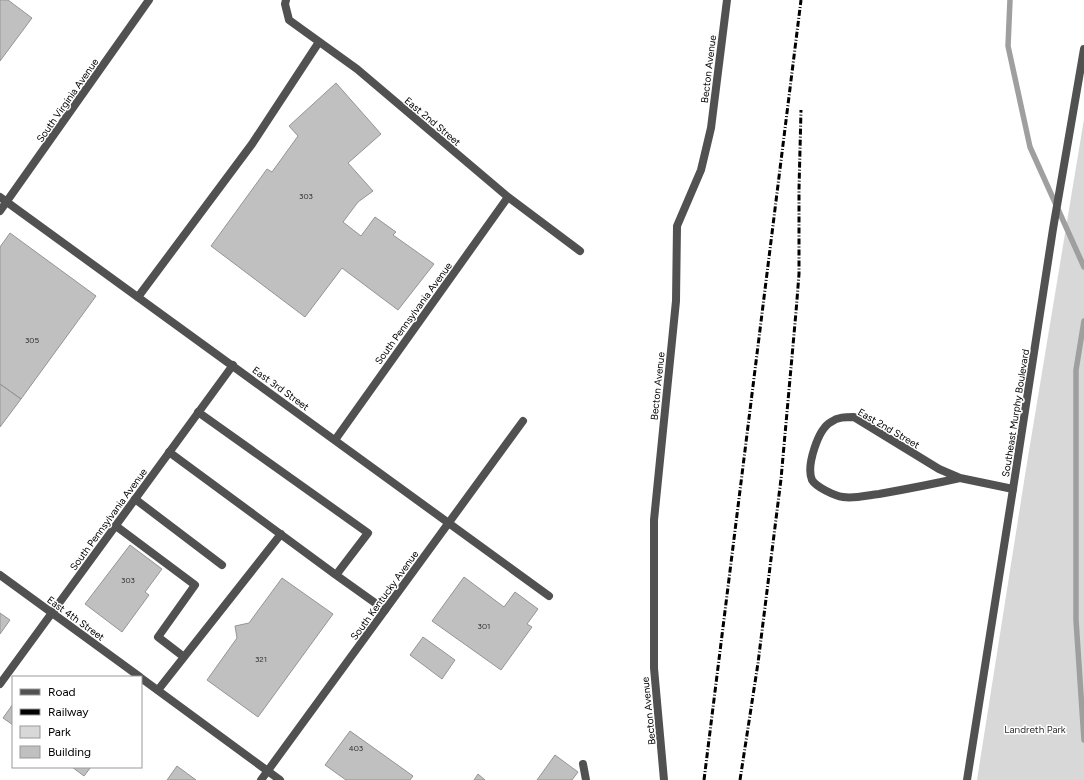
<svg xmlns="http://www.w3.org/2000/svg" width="1084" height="780" font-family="Figtree,sans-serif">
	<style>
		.green { fill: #d8d8d8 }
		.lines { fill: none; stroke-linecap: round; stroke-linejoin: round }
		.stream { stroke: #9f9f9f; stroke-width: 5.5 }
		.building { fill: #c0c0c0; stroke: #959595 }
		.service { stroke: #515151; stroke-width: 8 }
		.minor { stroke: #515151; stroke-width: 8 }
		.tertiary { stroke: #515151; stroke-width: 8 }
		.rail { stroke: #000; stroke-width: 3; stroke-dasharray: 6 2 1 2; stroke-linecap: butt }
		.labels { text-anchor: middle; stroke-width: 3; stroke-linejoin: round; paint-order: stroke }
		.number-label { font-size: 8px; fill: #303030 }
		.street-label { font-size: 10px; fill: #000; stroke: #fff }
		.park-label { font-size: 10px; fill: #2f2f2f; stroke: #fff }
	</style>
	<rect width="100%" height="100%" fill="#fff"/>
	<!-- green -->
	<path class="green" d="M 1084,119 L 1084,780 L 977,780 L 1026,469 Z"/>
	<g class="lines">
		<!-- stream -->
		<path class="stream" d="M 1010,0 L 1008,46 L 1030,147 L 1084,267
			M 1084,321 L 1076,370 L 1076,620 L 1084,740"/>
	</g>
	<!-- building -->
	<path class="building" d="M 0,0 L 8,0 L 32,18 L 0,61 Z
		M 336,83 L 381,134 L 348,163 L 373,191 L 358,202 L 343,222 L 361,236 L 375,217 L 396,232 L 393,235 L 434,264 L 398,310 L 342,268 L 305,317 L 211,246 L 267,169 L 272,172 L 298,136 L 289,126 Z
		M 10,233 L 96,296 L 21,399 L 0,384 L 0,247 Z
		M 0,384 L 21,399 L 0,427 Z
		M 130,545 L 162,569 L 145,592 L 149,595 L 122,632 L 85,604 Z
		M 464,577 L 504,607 L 515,592 L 538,609 L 527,624 L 532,627 L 501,670 L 432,621 Z
		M 282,578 L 333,614 L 258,717 L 207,680 L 237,638 L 235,626 L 249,623 Z
		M 0,613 L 10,620 L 0,634 Z
		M 423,637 L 455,660 L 442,679 L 410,655 Z
		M 13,704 L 13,725 L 3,718 Z
		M 350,731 L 413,776 L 410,780 L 346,780 L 325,765 Z
		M 555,755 L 578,772 L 572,780 L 537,780 Z
		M 177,766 L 196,780 L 167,780 Z
		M 72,767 L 91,767 L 84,776 Z
		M 478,774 L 485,780 L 474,780 Z"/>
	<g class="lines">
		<!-- service -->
		<path class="service" d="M 138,297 L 252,144 L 319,42
			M 198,412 L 368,533 L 336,575 L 385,610
			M 169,452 L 336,575
			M 135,499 L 222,565
			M 116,526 L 195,585 L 158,637 L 184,657
			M 158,690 L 281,534
			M 583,764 L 586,780"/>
		<!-- minor -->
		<path class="minor" d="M 286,0 L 285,4 L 289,20 L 357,69 L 508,197 L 580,251
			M 0,197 L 549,596
			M 0,211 L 149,0
			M 335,440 L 508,197
			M 960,478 C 933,484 907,489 879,494 C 868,495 855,499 843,497 C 835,496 816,487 812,480 C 806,466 818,429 831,422 C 838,417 845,417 854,417 L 939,469 L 960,478 L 1013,489
			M 0,684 L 233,365
			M 261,780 L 523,421
			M 664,780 L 654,668 L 654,520 L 676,301 L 677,226 L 701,170 L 711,128 L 727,0"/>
		<!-- tertiary -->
		<path class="tertiary" d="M 0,575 L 140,677
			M 141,678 L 280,780
			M 967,780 L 1013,489 L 1053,229 L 1084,49"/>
		<!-- rail -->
		<path class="rail" d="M 704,780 L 801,0
			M 740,780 L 758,663 L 781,479 L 796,312 L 799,274 L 799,189 L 801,110"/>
	</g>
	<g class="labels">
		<!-- number labels -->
		<g class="number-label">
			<text x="306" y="199">303</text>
			<text x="32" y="343">305</text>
			<text x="128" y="583">303</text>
			<text x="484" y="629">301</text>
			<text x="261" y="662">321</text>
			<text x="356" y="751">403</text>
		</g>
		<!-- street labels -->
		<g class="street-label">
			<text transform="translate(708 69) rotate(-83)" y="4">Becton Avenue</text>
			<text transform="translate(67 100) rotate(-55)" y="4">South Virginia Avenue</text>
			<text transform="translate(433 121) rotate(40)" y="4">East 2nd Street</text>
			<text transform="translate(413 313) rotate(-54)" y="4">South Pennsylvania Avenue</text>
			<text transform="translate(657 386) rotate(-84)" y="4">Becton Avenue</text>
			<text transform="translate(281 388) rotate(36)" y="4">East 3rd Street</text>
			<text transform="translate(1015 413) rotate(-81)" y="4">Southeast Murphy Boulevard</text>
			<text transform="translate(889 428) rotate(30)" y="4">East 2nd Street</text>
			<text transform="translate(108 519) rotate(-54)" y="4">South Pennsylvania Avenue</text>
			<text transform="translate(384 595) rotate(-54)" y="4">South Kentucky Avenue</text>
			<text transform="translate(76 618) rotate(36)" y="4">East 4th Street</text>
			<text transform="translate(648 711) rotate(-96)" y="4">Becton Avenue</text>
		</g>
		<!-- park labels -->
		<g class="park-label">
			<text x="1035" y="733">Landreth Park</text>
		</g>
	</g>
	<!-- legend -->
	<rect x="12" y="676" width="130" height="92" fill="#ffffff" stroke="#999999"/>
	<rect x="20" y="689" width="20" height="6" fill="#515151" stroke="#999999"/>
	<text x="48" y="696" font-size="12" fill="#000000">Road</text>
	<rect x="20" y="709" width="20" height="6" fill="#000000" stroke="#999999"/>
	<text x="48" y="716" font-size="12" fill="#000000">Railway</text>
	<rect x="20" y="726" width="20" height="12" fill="#d8d8d8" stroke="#999999"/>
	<text x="48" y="736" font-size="12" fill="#000000">Park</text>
	<rect x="20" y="746" width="20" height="12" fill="#c0c0c0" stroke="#999999"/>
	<text x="48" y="756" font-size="12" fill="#000000">Building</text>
</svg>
